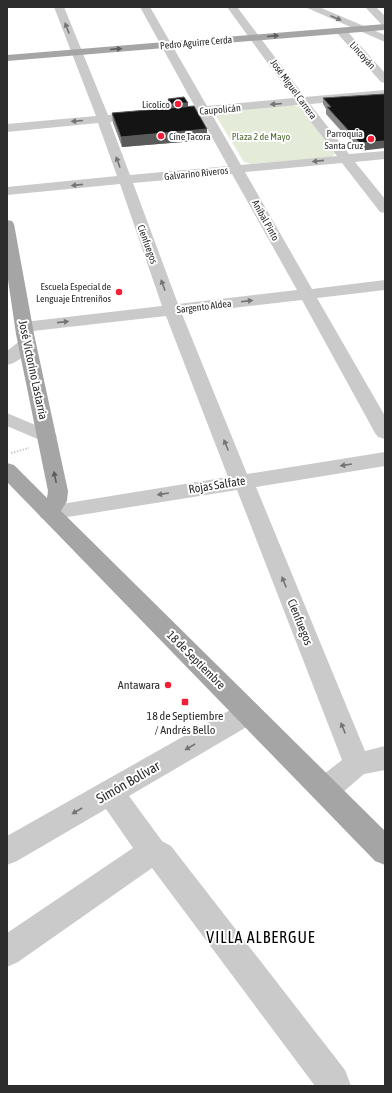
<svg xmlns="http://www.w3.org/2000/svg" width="392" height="1093" font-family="'Asap Condensed',sans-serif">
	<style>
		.green { fill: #e4ecd9 }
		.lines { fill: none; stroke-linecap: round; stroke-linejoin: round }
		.path { stroke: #cacaca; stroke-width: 2; stroke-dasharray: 1.5 1.5; stroke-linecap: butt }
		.minor { fill: #cacaca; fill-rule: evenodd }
		.major { fill: #a5a5a5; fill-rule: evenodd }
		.wall { fill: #8a8a8a }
		.shaded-wall { fill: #5a5a5a }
		.building { fill: #141414; stroke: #5a5a5a }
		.oneway { fill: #747474 }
		.oneway2 { fill: #5d5d5d }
		.poi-dot { fill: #f41e36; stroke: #fff; stroke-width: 1.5 }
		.labels { text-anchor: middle; stroke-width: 4; stroke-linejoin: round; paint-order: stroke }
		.far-street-label { font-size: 10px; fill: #2d2d2d; stroke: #fff }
		.far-poi-label { font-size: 10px; fill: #2d2d2d; stroke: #fff; text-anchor: end }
		.far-park-label { font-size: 10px; fill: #526c37; stroke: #fff }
		.street-label { font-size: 12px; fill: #2d2d2d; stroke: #fff }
		.poi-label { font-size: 12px; fill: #2d2d2d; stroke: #fff; text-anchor: end }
		.near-street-label { font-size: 14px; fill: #2d2d2d; stroke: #fff }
		.near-neighbourhood-label { font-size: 16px; letter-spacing: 1px; fill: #000; stroke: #fff }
	</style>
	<rect width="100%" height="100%" fill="#fff"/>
	<!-- green -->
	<path class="green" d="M 293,105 L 301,108 L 335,154 L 331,157 L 252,164 L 244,162 L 216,116 L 218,111 Z"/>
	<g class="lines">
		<!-- path -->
		<path class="path" d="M 11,453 L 29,448"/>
		<!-- minor -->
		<path class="minor" d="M 54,7 L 64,7 L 108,115 L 117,114 L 123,118 L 121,121 L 110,122 L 130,175 L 228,166 L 199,114 L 191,115 L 185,111 L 187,108 L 195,107 L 140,7 L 150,7 L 207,106 L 293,98 L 227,7 L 237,7 L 305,97 L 385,90 L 385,98 L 310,104 L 349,154 L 385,151 L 385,159 L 355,162 L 385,199 L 385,213 L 380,212 L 342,163 L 245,172 L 312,289 L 385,280 L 385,290 L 317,298 L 385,416 L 385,439 L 378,437 L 375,433 L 302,300 L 182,314 L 247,474 L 385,452 L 385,466 L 256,487 L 365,751 L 385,746 L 385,770 L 364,774 L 335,799 L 325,802 L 315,799 L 311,790 L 315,781 L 342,760 L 237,490 L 49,520 L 41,518 L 38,513 L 41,508 L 49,506 L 228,477 L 166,316 L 24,332 L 18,331 L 15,327 L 18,323 L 24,322 L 162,306 L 120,184 L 7,195 L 7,187 L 117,176 L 98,123 L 7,132 L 7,124 L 96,116 ZM 298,105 L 337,156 L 241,165 L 211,113 ZM 232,174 L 297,290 L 178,304 L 133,183 Z
			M 305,7 L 319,7 L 385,35 L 385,42 Z
			M 365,7 L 376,7 L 385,16 L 385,25 L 381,24 Z
			M 341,28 L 345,29 L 385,73 L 385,83 L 381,82 L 337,33 L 336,31 Z
			M 27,339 L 33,340 L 36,344 C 30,353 17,363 7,365 L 7,351 L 21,340 Z
			M 7,413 L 54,433 L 57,437 L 54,441 L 47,443 L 7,426 Z
			M 248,702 L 257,705 L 261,713 L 257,721 L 129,796 L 162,841 L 171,846 L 345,1070 L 351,1086 L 315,1086 L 152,868 L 18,962 L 7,967 L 7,933 L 133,848 L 106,809 L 17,861 L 7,865 L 7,836 L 239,705 Z"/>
		<!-- major -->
		<path class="major" d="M 385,24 L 385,30 L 7,61 L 7,55 Z
			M 7,220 L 12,221 L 14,224 L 34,334 L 68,491 L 67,501 L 61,511 L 385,831 L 385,865 L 375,861 L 7,482 L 7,463 L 14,465 L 47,498 L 48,491 L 16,334 L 7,273 Z"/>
	</g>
	<!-- wall -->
	<path class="wall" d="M 385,94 L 359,151 L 326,114 L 326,109 L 323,104 L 323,98 Z
		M 168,99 L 188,106 L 171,108 L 168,102 Z
		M 112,113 L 207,129 L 207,140 L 122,147 L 113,123 Z"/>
	<!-- shaded-wall -->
	<path class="shaded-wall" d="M 188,103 L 188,106 L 171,108 L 171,104 Z
		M 207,129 L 207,140 L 122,147 L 121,137 Z
		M 385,141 L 385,148 L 359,151 L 360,143 Z"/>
	<!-- building -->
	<path class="building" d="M 385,94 L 385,141 L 360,143 L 327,107 L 331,107 L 323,98 Z
		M 184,97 L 188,103 L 171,104 L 168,99 Z
		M 194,106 L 207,129 L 121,137 L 112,113 Z"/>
	<!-- one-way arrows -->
	<defs><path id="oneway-solid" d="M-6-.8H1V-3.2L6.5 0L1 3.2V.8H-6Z"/></defs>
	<g class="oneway">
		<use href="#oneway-solid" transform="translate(336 18) rotate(23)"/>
		<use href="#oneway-solid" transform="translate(67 28) rotate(-111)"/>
		<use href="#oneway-solid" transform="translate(276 104) rotate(175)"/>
		<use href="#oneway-solid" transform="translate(77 121) rotate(175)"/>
		<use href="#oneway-solid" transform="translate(318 161) rotate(174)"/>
		<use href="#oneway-solid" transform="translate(118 162) rotate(-110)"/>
		<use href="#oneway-solid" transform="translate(77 185) rotate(174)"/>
		<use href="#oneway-solid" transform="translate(163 285) rotate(-110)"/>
		<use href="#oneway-solid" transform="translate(247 301) rotate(-7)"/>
		<use href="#oneway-solid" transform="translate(63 322) rotate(-6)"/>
		<use href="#oneway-solid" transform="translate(226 445) rotate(-112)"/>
		<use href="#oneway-solid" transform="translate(346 465) rotate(171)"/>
		<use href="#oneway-solid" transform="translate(163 494) rotate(171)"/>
		<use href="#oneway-solid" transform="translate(284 582) rotate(-112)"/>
		<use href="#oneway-solid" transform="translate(343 728) rotate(-112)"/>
		<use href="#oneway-solid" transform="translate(190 747) rotate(150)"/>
		<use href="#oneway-solid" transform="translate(77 811) rotate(150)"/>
	</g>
	<g class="oneway2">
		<use href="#oneway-solid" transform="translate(273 36) rotate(-5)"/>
		<use href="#oneway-solid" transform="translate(116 49) rotate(-5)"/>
		<use href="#oneway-solid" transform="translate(55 477) rotate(-102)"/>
	</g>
	<!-- markers -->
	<g class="poi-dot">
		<circle cx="178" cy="104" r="4"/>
		<circle cx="161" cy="136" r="4"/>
		<circle cx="371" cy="139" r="4"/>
		<circle cx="119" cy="292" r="4"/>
		<circle cx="168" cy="685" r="4"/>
		<rect x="181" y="698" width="8" height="8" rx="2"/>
	</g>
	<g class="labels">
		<!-- far-street labels -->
		<g class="far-street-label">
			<text transform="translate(196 42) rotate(-5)" y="4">Pedro Aguirre Cerda</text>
			<text transform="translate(363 55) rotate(48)" y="4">Lincoyán</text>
			<text transform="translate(294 89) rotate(54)" y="4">José Miguel Carrera</text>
			<text transform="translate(220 109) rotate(-5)" y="4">Caupolicán</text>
			<text transform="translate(196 173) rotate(-6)" y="4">Galvarino Riveros</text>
			<text transform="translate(266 220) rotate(61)" y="4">Aníbal Pinto</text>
			<text transform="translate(148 244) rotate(70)" y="4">Cienfuegos</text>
			<text transform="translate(204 306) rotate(-7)" y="4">Sargento Aldea</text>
		</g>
		<!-- far-poi labels -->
		<g class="far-poi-label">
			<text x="170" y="108">Licolico</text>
			<text x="363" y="137">Parroquia<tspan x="363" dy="12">Santa Cruz</tspan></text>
			<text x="169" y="140" text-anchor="start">Cine Tacora</text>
			<text x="111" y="290">Escuela Especial de<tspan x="111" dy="12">Lenguaje Entreniños</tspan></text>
		</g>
		<!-- far-park labels -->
		<g class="far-park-label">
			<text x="261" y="140">Plaza 2 de Mayo</text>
		</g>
		<!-- street labels -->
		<g class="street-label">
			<text transform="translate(33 370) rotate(78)" y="4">José Victorino Lastarria</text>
			<text transform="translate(217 485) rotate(-9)" y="4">Rojas Salfate</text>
			<text transform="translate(300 622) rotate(68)" y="4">Cienfuegos</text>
			<text transform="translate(196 660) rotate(45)" y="4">18 de Septiembre</text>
		</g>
		<!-- poi labels -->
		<g class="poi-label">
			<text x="160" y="689">Antawara</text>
			<text x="185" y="720" text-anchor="middle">18 de Septiembre<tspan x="185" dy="14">/ Andrés Bello</tspan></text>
		</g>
		<!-- near-street labels -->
		<g class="near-street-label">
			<text transform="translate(128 782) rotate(-30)" y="5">Simón Bolívar</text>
		</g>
		<!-- near-neighbourhood labels -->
		<g class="near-neighbourhood-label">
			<text x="261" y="943">VILLA ALBERGUE</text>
		</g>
	</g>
	<!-- border -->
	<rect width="392" height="1093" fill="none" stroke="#2d2d2d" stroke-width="16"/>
</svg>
